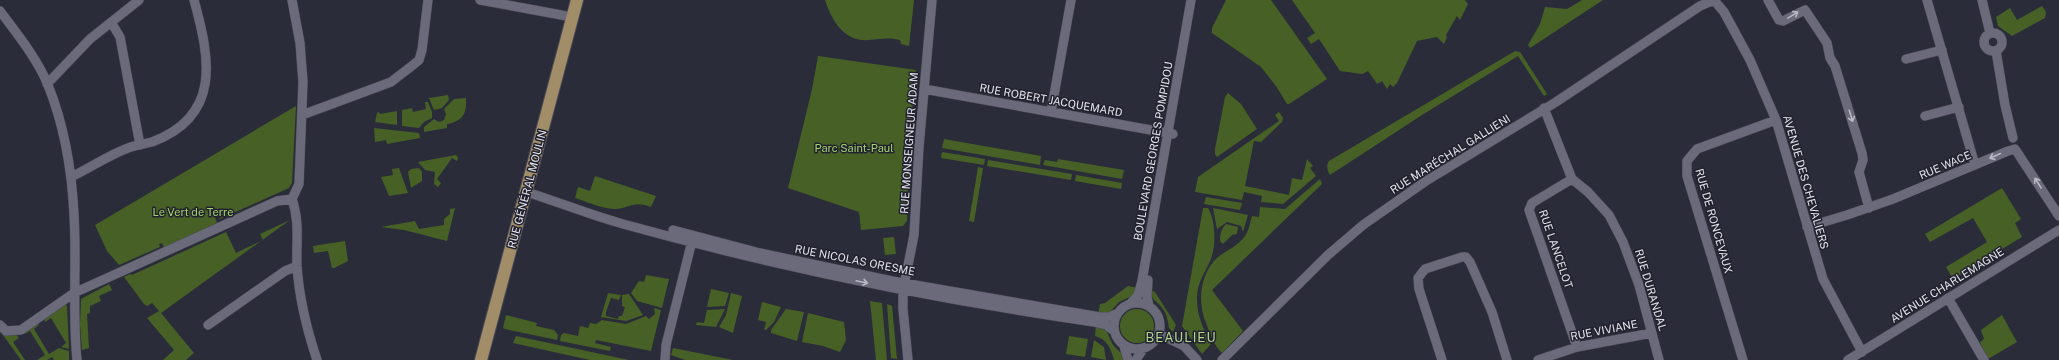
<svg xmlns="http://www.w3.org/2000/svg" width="2059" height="360" font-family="'Public Sans',sans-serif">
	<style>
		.green { fill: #466025 }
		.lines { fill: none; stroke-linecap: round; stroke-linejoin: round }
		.minor-casing { stroke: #4a4a55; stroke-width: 10 }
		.major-casing { stroke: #4a4a55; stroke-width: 14 }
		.minor { stroke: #6a6a7a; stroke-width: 9 }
		.major { stroke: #a18d68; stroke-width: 12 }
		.oneway { stroke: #b8b9c4 }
		.labels { text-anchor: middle; stroke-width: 3; stroke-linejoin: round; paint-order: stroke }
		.street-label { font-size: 11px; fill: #e2e3ec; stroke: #22222f }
		.park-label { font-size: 11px; fill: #a5d46d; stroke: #22222f }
		.quarter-label { font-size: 13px; letter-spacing: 1px; fill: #b4d791; stroke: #22222f }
	</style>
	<rect width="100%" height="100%" fill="#2b2c39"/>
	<!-- green -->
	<path class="green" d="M 825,0 L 914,0 L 909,46 L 901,44 L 900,40 C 885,37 883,39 869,40 C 844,42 832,21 825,0 Z
		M 1226,0 L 1271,0 L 1327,79 L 1289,104 L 1287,104 L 1276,86 L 1261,67 L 1212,33 L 1212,28 Z
		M 1292,0 L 1465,0 L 1468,4 L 1460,20 L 1457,16 L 1446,35 L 1447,37 L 1444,44 L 1437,37 L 1417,41 L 1397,83 L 1393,87 L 1390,84 L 1387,89 L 1382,81 L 1377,84 L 1368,71 L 1362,74 L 1340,71 L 1319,39 L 1311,44 L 1307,38 L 1315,33 Z
		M 1582,0 L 1603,0 L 1530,48 L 1528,45 L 1540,24 L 1545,7 L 1567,9 Z
		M 2042,6 L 2046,12 L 2045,18 L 2012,36 L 1998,26 L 1996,17 L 2010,8 L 2017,20 Z
		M 1515,51 L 1520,52 L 1547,94 L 1544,96 L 1518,56 L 1422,115 L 1330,175 C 1327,170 1326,165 1329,161 Z
		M 818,56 L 916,70 L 909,142 L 907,221 L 903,226 L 861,230 L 859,212 L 788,188 L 812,89 Z
		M 1228,93 L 1241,104 L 1257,129 L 1217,157 L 1215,154 L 1215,149 L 1225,97 Z
		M 448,95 L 449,100 L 442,108 L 434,110 L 429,98 Z
		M 466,98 C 467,115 462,121 447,124 L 447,128 L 424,132 L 424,127 L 434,119 L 439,122 L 444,120 L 446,114 L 444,109 L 454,99 Z
		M 425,102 L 428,102 L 432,112 L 432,118 L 424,122 L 419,128 L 402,126 L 402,110 L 412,108 L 413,112 L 426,109 Z
		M 296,106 L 292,183 L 289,188 L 220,219 L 218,215 L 215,217 L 217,223 L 164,248 L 162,243 L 159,244 L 160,247 L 119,265 L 107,251 L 95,225 Z
		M 397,111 L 397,125 L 375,122 L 377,113 L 379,112 L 380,114 Z
		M 1279,112 L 1283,118 L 1282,122 L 1261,142 L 1254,141 L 1245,186 L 1289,195 L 1292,178 L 1302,180 L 1307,159 L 1313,166 L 1310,168 L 1316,176 L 1283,204 L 1261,202 L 1262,196 L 1244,192 L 1242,200 L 1195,192 L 1198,177 L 1279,121 L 1275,115 Z
		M 374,128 L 419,133 L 420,138 L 387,144 L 386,140 L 375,142 Z
		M 944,139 L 1041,156 L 1040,165 L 942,148 Z
		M 942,152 L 985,159 L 984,165 L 941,158 Z
		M 456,155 L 458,158 L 457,161 L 452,158 L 437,179 L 441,183 L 438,187 L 434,184 L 435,172 L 425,170 L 418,162 Z
		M 1058,159 L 1124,170 L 1122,179 L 1043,165 L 1045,160 L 1057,162 Z
		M 988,160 L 1072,174 L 1071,180 L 987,166 Z
		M 978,167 L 983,168 L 974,222 L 969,221 Z
		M 399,168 L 408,193 L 389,196 L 381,177 L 393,175 L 392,169 Z
		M 419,168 L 422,172 L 422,181 L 411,188 L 408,172 L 411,169 Z
		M 1076,175 L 1122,183 L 1121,189 L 1075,181 Z
		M 595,176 L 656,196 L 651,207 C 632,200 630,209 614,209 C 601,208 587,202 575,198 L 578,187 L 590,191 Z
		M 1320,179 L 1322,184 L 1212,290 L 1243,331 L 1222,353 C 1214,346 1210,333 1206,323 C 1197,302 1200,273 1218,257 C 1227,250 1238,246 1245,236 C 1249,230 1250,223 1252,216 L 1259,217 L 1260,207 L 1285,209 Z
		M 2002,188 L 2021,219 L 2015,223 L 2022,237 L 1953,279 L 1946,267 L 1987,242 L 1973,218 L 1930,242 L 1925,234 Z
		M 1206,197 L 1242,203 L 1240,210 L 1204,204 Z
		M 455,208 L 447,241 L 404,230 L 381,227 L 415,221 L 419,229 L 444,225 L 444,219 L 450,214 L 450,209 Z
		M 1203,208 L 1208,208 C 1216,222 1216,245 1211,259 C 1205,273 1196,284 1197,300 C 1197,316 1204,330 1211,344 L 1202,354 L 1182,326 Z
		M 1213,208 L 1248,215 L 1243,232 L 1241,226 L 1227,222 L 1217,229 Z
		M 290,220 L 161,313 L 194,353 L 186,360 L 163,360 L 174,350 L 147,318 L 159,311 L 152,303 L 147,306 L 144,304 L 124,277 L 130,274 L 132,275 L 226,232 L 236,253 L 263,240 L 260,234 Z
		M 1226,224 L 1238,227 L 1237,234 L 1232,235 L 1223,244 L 1220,241 C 1220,235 1221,229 1226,224 Z
		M 894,237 L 896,254 L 885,255 L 883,238 Z
		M 345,241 L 348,261 L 334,268 L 332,268 L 328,251 L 314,253 L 313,246 Z
		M 646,275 L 669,279 L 662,308 L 637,301 L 631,293 L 639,281 L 644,282 Z
		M 109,284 L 112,290 L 99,296 L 101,301 L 90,306 L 90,313 L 87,314 L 89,348 L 82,350 L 80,325 L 81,299 Z
		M 1128,286 L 1138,288 L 1132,296 L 1119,302 L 1110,312 L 1098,314 L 1100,304 L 1105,303 Z
		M 711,289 L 729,293 L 725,306 L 707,307 Z
		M 1150,290 L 1155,292 L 1176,325 L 1173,332 L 1169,328 C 1168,321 1167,315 1163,309 C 1157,301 1151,300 1150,290 Z
		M 608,293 L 621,295 L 619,300 L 611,298 L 606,312 L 606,316 L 618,319 L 619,316 L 622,316 L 625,307 L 622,306 L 622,295 L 629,294 L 643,315 L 626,321 L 601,317 Z
		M 731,293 L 742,296 L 733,333 L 719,327 L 726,315 Z
		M 870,301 L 882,303 L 887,360 L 876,360 Z
		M 762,302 L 781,307 L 774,322 L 766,330 L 764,330 L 766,322 L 758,320 Z
		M 66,304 L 67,306 L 69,349 L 61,347 L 66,343 L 51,318 L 45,322 L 44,320 Z
		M 887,304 L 892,306 L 897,359 L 891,358 Z
		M 654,308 L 661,310 L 651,351 L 596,340 L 595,343 L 611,347 L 610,351 L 560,341 L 561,335 L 564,333 L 578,336 L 580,326 L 588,328 L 590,323 L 596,324 L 602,320 L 626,324 L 646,316 L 649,319 L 655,314 Z
		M 725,309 L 716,327 L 696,325 L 697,322 L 704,323 L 707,310 Z
		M 786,309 L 804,312 L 797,341 L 771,333 L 771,330 Z
		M1120 326a17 17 0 1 1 34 0a17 17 0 1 1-34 0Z
		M 808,313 L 844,322 L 846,340 L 840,352 L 823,346 L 802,342 Z
		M 506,315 L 537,323 L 536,326 L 554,330 L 558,335 L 557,340 L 505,329 L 503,328 Z
		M 2002,315 L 2017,342 L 1988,359 L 1980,342 L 1984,339 L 1981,330 Z
		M 37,323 L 39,325 L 34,329 L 49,354 L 59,348 L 69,351 L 69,360 L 54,360 L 52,357 L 47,360 L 37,360 L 45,355 L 30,331 L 25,334 L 25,332 Z
		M 1096,325 L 1103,327 L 1106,330 L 1113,345 L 1121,353 L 1124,360 L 1114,360 C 1111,349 1107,339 1095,336 Z
		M 0,331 L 16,335 L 19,338 L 13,342 L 25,360 L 21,360 Z
		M 516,336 L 629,360 L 590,360 L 513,343 Z
		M 1069,336 L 1088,339 L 1085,357 L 1066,354 Z
		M 1094,340 L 1104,347 L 1106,360 L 1091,357 Z
		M 673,348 L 733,360 L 685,360 L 671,355 Z"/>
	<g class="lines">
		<!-- minor casing -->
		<g class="minor-casing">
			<path id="minor" d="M 480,0 L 572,17
				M 1714,0 L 1724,12 L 1750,60 L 1776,120 L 1823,279 L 1862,352
				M 1768,0 L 1779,20 L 1783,21 L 1805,10 L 1827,43 L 1830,58 L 1835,66 L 1862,153 L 1863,160 L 1859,172 L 1869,208
				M 1927,0 L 1975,165
				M 1982,0 L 1990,33
				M 0,11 C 17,34 37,58 48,85 C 64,125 72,172 74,215 C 77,263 72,312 77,360
				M 111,22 L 120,37 L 140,145
				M1984 42a9 9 0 1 1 18 0a9 9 0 1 1-18 0Z
				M 1996,51 L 2005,105 L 2013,138
				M 1906,59 L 1942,50
				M 47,84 L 90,39 L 139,0
				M 924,89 L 1173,134
				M 1544,108 L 1572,179 L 1588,192 L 1609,215 L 1623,242 L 1639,285 L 1659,360
				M 1051,112 L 1071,0
				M 302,115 L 391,82 L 413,65 L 419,60 L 422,50 L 428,0
				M 1925,116 L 1959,107
				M 71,177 C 90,168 109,155 128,148 C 136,145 144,144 152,142 C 222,116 210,58 194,0
				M 1572,179 L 1532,203 L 1529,210 L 1577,347
				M 526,192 C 559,202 590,215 623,224 C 778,267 935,299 1094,322 L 1106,325 L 1114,331
				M 292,199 L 299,184 L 303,82 L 300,43 L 292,0
				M 292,199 C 300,222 296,242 297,266 C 299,297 307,330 317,360
				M 1807,227 L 1847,215 L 1893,199 L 2008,151 L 2015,149 L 2059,216
				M 673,230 L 760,253 L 892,281 L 1100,317 L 1109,317 L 1118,313
				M 1148,280 L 1147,297 L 1149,306
				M 1948,298 L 1984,360
				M1114 326a23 23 0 1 1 46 0a23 23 0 1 1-46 0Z
				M 1131,303 L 1138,295 L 1142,281 L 1191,0
				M 0,325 L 6,331 L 21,330 L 74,293 L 277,201 L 292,199
				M 208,325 L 285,271 L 297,266
				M 1159,334 L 1184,346 L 1197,360
				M 1124,346 L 1128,360
				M 665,360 L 666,345 L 693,237
				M 908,360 L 903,309 L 903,291 L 914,235 L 919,147 L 932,0
				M 1136,360 L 1143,349
				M 1222,360 L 1328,255 L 1363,225 L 1426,181 L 1556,102 L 1700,6 L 1714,0
				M 1442,360 L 1419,289 L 1418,278 L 1425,269 L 1462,257 L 1466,257 L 1470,262 L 1492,312 L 1507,360
				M 1538,360 L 1577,347 L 1652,333
				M 1743,360 L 1687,176 L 1687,161 L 1697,149 L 1776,120
				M 1848,360 L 2059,230"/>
		</g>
		<!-- major casing -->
		<g class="major-casing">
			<path id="major" d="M 481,360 L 577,0"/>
		</g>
		<!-- minor -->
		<use href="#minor" class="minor"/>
		<!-- major -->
		<use href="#major" class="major"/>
	</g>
	<!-- one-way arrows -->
	<defs><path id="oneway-shaft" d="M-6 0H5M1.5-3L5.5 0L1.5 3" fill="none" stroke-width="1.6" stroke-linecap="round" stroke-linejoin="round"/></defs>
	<g class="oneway">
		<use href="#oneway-shaft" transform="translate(1793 15) rotate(-31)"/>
		<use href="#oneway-shaft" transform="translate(1851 116) rotate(73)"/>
		<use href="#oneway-shaft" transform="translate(1995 156) rotate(156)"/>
		<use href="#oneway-shaft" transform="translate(2038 183) rotate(-122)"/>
		<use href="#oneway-shaft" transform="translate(862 282) rotate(12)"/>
	</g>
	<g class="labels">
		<!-- street labels -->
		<g class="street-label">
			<text transform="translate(1051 100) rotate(10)" y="4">RUE ROBERT JACQUEMARD</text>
			<text transform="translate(909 143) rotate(-86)" y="4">RUE MONSEIGNEUR ADAM</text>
			<text transform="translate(1153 151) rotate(-80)" y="4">BOULEVARD GEORGES POMPIDOU</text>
			<text transform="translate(1450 154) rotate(-32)" y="4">RUE MARÉCHAL GALLIENI</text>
			<text transform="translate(1945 165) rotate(-23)" y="4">RUE WACE</text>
			<text transform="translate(1806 182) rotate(74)" y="4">AVENUE DES CHEVALIERS</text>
			<text transform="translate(527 189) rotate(-75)" y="4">RUE GÉNÉRAL MOULIN</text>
			<text transform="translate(1714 221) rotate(74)" y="4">RUE DE RONCEVAUX</text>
			<text transform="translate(1556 249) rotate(71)" y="4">RUE LANCELOT</text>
			<text transform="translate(855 260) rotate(11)" y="4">RUE NICOLAS ORESME</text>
			<text transform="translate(1947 285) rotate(-32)" y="4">AVENUE CHARLEMAGNE</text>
			<text transform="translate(1651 290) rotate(73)" y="4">RUE DURANDAL</text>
			<text transform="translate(1604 330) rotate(-11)" y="4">RUE VIVIANE</text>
		</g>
		<!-- park labels -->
		<g class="park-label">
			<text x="854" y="152">Parc Saint-Paul</text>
			<text x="193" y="216">Le Vert de Terre</text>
		</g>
		<!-- quarter labels -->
		<g class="quarter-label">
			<text x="1181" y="342">BEAULIEU</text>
		</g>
	</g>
</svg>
